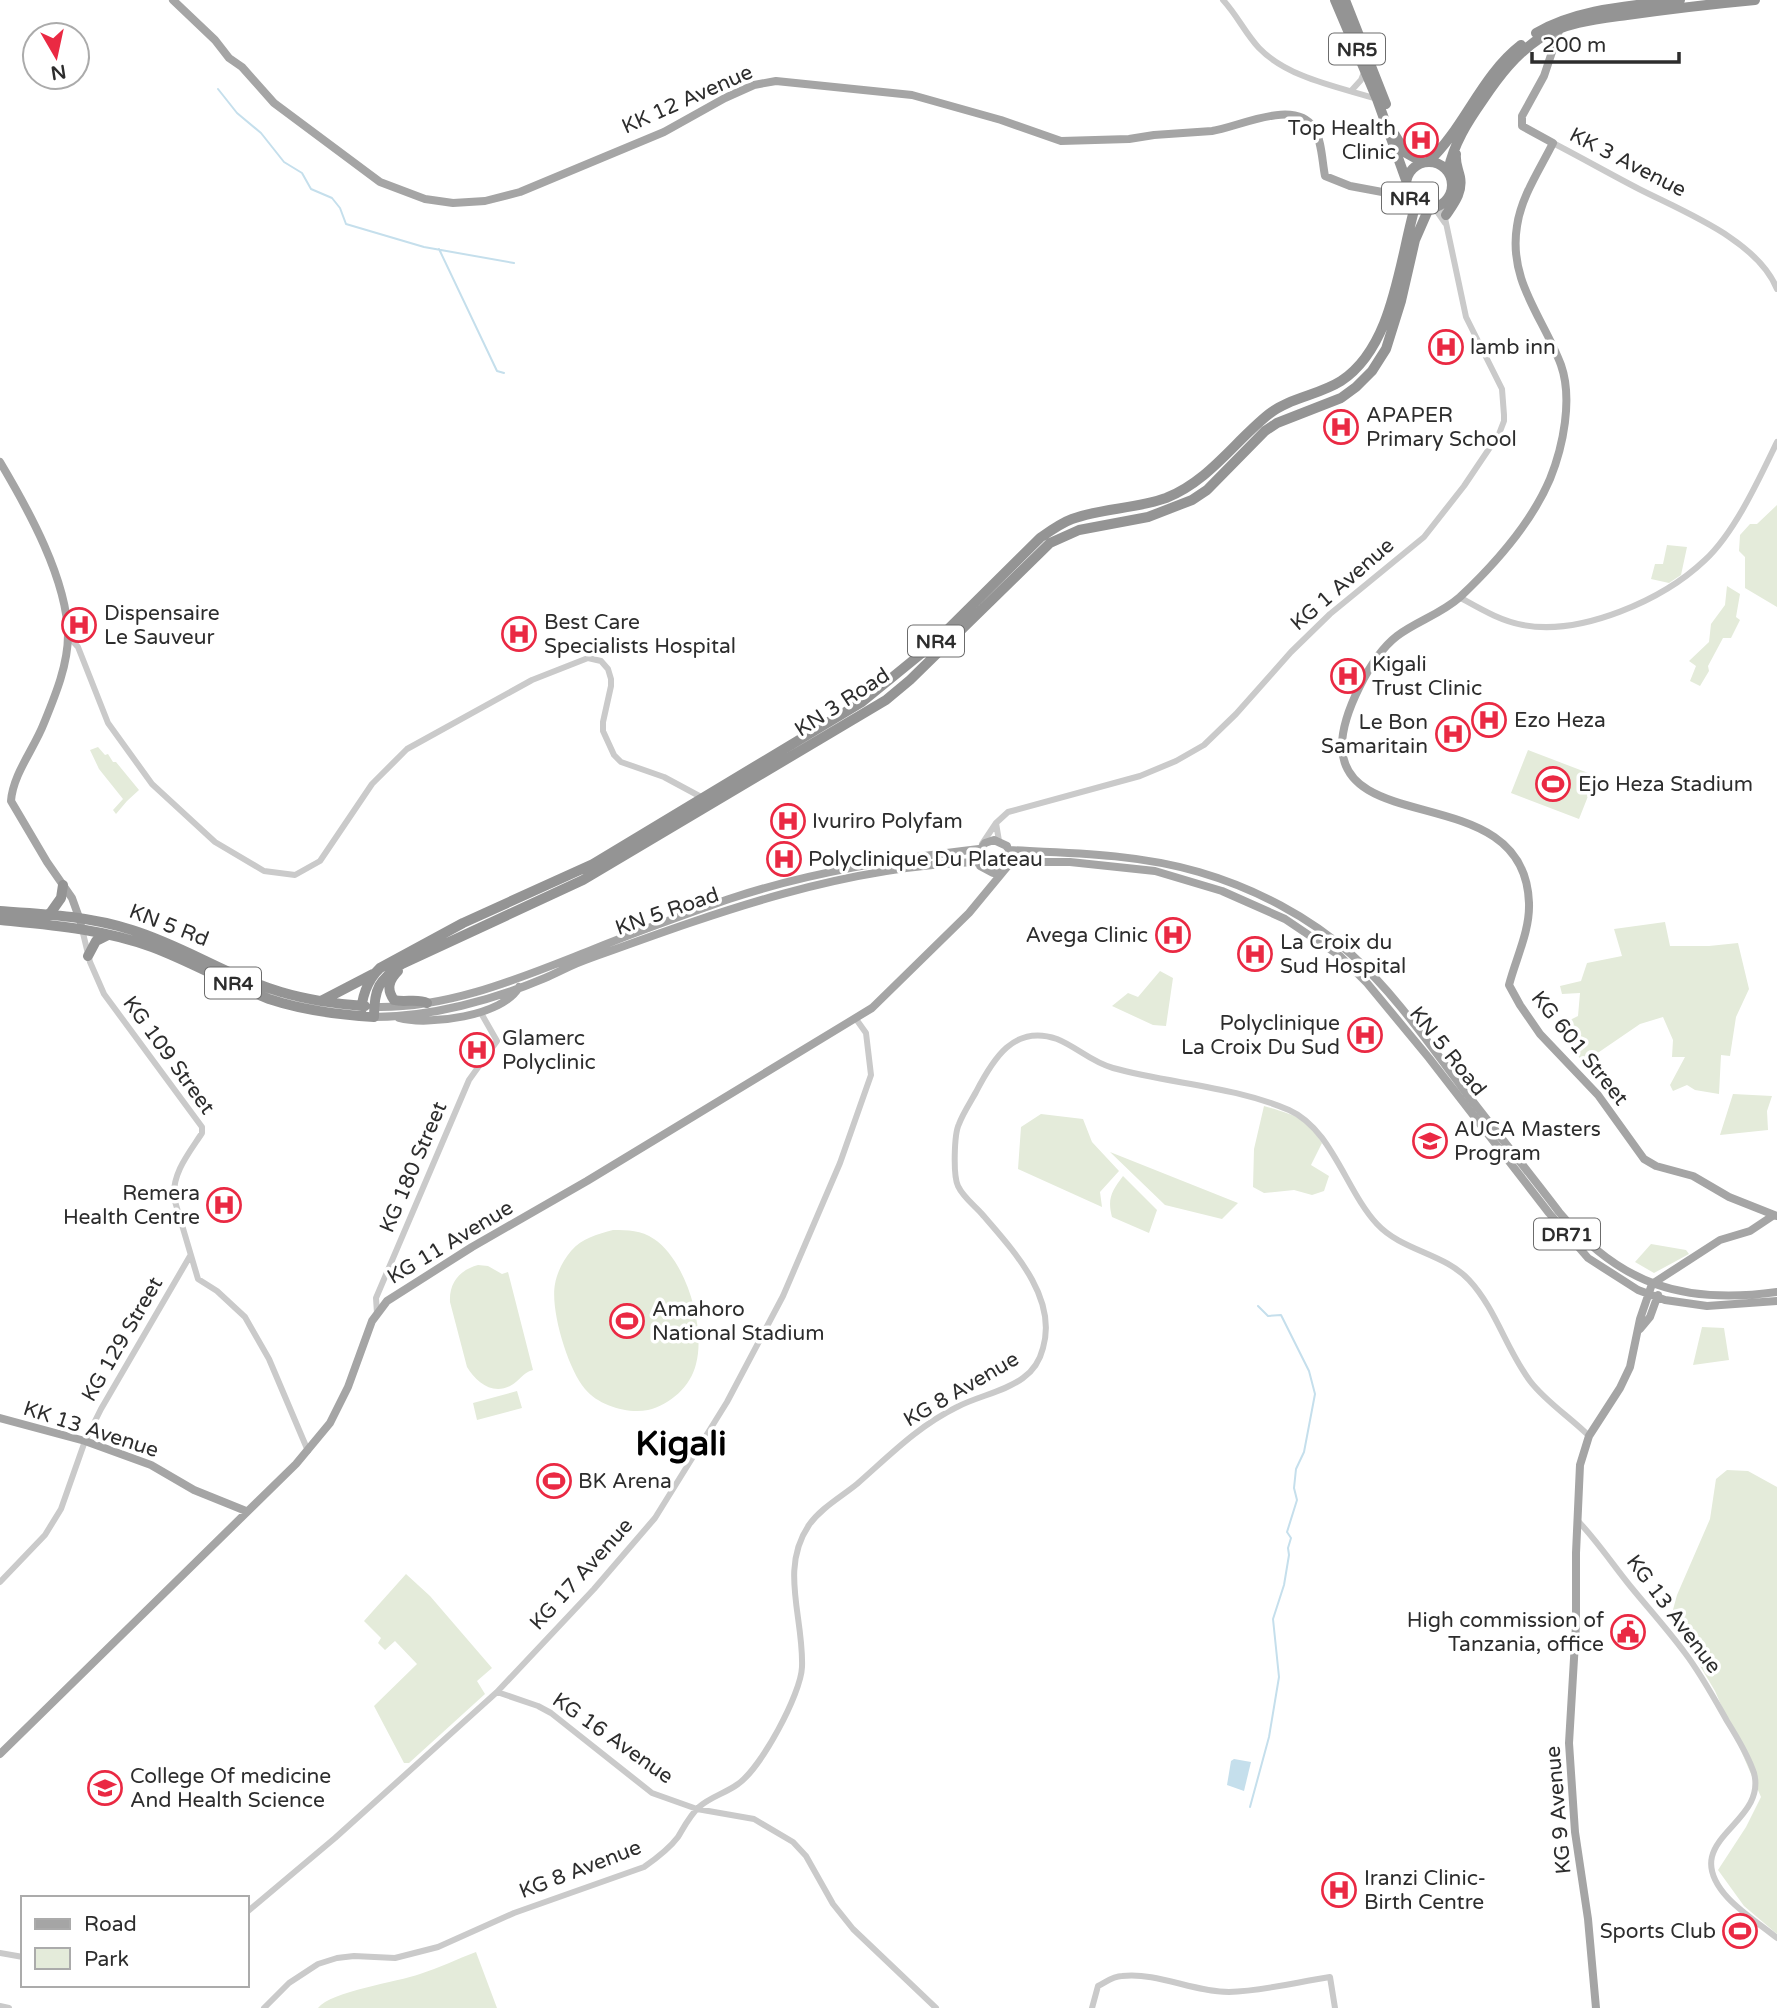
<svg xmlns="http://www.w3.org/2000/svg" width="1777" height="2008" font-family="'Varela Round',sans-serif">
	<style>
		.green { fill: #e4ebda }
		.water { fill: #c5dfec }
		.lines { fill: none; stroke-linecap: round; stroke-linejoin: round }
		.stream { stroke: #c5dfec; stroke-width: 2 }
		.minor { stroke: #cacaca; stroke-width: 6 }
		.major { stroke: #a5a5a5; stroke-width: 8 }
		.highway { stroke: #949494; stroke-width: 10 }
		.labels { text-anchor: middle; stroke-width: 7; stroke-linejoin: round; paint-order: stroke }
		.shield { fill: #fff; stroke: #6c6c6c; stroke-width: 2 }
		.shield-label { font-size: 19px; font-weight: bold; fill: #2d2d2d }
		.street-label { font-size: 21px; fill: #2d2d2d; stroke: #fff }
		.poi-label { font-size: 21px; fill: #2d2d2d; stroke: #fff; text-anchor: start }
		.town-label { font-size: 35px; font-weight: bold; fill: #000; stroke: #fff }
	</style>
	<rect width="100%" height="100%" fill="#fff"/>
	<!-- green -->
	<path class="green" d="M 1777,505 L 1777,607 L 1745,588 L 1745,557 L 1739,551 L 1740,535 L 1750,524 L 1757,524 Z
		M 1667,545 L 1687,547 L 1681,575 L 1669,583 L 1651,579 L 1655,564 L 1663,564 Z
		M 1727,586 L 1740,594 L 1736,617 L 1740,620 L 1731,638 L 1723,638 L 1708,666 L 1709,671 L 1700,686 L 1690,681 L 1696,666 L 1689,661 L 1709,642 L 1711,624 L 1725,605 Z
		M 98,747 L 105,755 L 108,754 L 113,762 L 116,762 L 139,790 L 127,801 L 116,814 L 113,810 L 123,799 L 99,769 L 90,750 Z
		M 1528,750 L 1596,776 L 1579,819 L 1511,793 Z
		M 1665,922 L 1670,946 L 1709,946 L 1738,943 L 1749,989 L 1736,1017 L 1730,1056 L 1721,1055 L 1719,1094 L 1695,1090 L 1687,1085 L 1673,1091 L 1670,1085 L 1685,1057 L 1672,1057 L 1673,1040 L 1663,1017 L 1640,1024 L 1583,1063 L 1558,1026 L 1578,1016 L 1580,993 L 1562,994 L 1560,986 L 1581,981 L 1587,963 L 1622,956 L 1614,929 Z
		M 1160,971 L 1173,978 L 1166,1026 L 1153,1025 L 1112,1006 L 1128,993 L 1138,997 Z
		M 1733,1094 L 1772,1096 L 1767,1111 L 1768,1130 L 1720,1135 Z
		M 1264,1106 C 1294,1115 1304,1116 1322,1143 L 1311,1165 L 1329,1176 L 1324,1191 L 1312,1195 L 1294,1190 L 1264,1193 L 1253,1187 L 1254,1149 Z
		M 1041,1114 L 1083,1119 L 1092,1142 L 1119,1171 L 1100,1192 L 1102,1207 L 1018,1169 L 1021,1127 Z
		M 1110,1152 L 1238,1203 L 1222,1219 L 1165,1205 Z
		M 1123,1176 L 1157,1210 L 1149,1233 L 1112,1217 C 1107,1198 1112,1191 1123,1176 Z
		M 613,1230 C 628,1230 641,1230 654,1239 C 686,1260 706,1328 696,1364 C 691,1386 670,1405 648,1410 C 628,1414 599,1406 585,1389 C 568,1369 550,1310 555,1284 C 557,1272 564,1259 571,1251 C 582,1238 598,1234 613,1230 Z
		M 1651,1244 L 1686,1250 L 1689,1254 L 1654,1273 L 1635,1262 Z
		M 478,1265 L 488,1266 L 502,1274 L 508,1272 L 533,1370 C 522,1373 520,1381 510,1386 C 492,1395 476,1382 467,1367 L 450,1302 C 449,1282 460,1270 478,1265 Z
		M 1702,1327 L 1724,1328 L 1729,1360 L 1693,1365 Z
		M 517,1391 L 522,1408 L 477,1420 L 473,1403 Z
		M 1727,1470 L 1748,1471 L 1777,1487 L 1777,1934 L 1744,1906 L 1718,1870 L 1746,1827 L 1761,1797 L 1715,1691 L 1671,1617 L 1677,1595 L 1710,1519 L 1716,1479 Z
		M 406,1574 L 430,1596 L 492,1668 L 477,1681 L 485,1694 L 409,1763 L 404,1763 L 374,1706 L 417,1664 L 395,1641 L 385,1650 L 378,1643 L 381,1638 L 364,1621 Z
		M 476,1952 L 497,2008 L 318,2008 C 331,1991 398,1982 420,1974 C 439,1968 457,1959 476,1952 Z"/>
	<!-- water -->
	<path class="water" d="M 1234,1759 L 1251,1762 L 1244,1791 L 1227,1785 L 1231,1761 Z"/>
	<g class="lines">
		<!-- stream -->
		<path class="stream" d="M 218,89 L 237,113 L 261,133 L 284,162 L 302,173 L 311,189 L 332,198 L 340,208 L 346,224 L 424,247 L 514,263
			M 439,249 L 497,371 L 504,373
			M 1250,1807 L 1269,1737 L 1279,1677 L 1273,1619 L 1284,1585 L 1289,1555 L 1288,1548 L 1291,1538 L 1287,1532 L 1297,1500 L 1294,1488 L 1296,1469 L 1304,1452 L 1315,1394 L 1309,1371 L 1281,1315 L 1268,1316 L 1258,1306"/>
		<!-- minor -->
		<path class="minor" d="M 1223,0 C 1237,15 1245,33 1259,48 C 1288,78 1339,87 1377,99
			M 1351,91 L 1361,80 L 1365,70
			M 1553,143 C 1582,158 1610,174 1639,189 C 1684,212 1757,240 1777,289
			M 1434,207 L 1445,223
			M 1459,597 C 1479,608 1500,621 1523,625 C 1581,636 1663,600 1705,560 C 1735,532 1759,479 1777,442
			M 68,636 L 78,647 L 108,723 L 152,784 L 215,842 L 264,871 L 295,875 L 320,861 L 372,784 L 407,749 L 532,680 L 588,658 L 601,661 L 608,669 L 611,679 L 611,686 L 603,722 L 603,731 L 614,755 L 621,762 L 664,777 L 703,798
			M 996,823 L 999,841
			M 982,844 L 996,823 L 1008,812 L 1140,776 L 1176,761 L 1204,745 L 1236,714 L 1291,652 L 1330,614 L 1424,537 L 1464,486 L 1499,434 L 1504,421 L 1504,415 L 1502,389 L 1466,317 L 1442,204
			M 82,929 L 90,962 L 104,994 L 202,1127 L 202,1133 C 189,1153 172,1173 174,1198 L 198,1279 L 217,1291 L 245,1317 L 269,1359 L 308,1451
			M 377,1313 L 376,1298 L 469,1080 L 497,1041 L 481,1013
			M 1578,1521 C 1598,1542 1613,1565 1631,1587 C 1649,1609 1668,1630 1685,1653 C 1701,1674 1714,1698 1727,1721 C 1737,1737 1748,1755 1754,1773 C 1768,1826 1674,1839 1728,1898 C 1742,1913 1761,1925 1777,1938
			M 0,1582 L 45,1535 L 61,1509 L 85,1441 L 101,1409 L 190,1256
			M 497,1692 L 538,1706 L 551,1713 L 652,1793 L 697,1809 L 754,1819 L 793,1842 L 806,1856 L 833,1904 L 853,1929 L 936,2008
			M 247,1912 L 335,1838 L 497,1692 L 594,1589 L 655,1518 L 727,1402 L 783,1296 L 840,1163 L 871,1075 L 866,1033 L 856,1019
			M 0,1953 L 23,1957
			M 0,2006 L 9,2008
			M 264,2008 L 289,1983 L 318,1964 L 337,1958 L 354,1956 L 395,1958 L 438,1947 L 514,1913 L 644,1867 C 657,1858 669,1849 678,1837 C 684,1827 690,1815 699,1807 C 710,1797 726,1793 738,1784 C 761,1768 801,1694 802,1667 C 804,1618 779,1569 809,1525 C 821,1508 841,1497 857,1484 C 889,1456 918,1426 957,1407 C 978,1396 1004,1392 1023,1378 C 1033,1371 1040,1360 1043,1348 C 1058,1297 1012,1249 982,1214 C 974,1205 963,1197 958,1186 C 953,1176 954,1134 959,1124 C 963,1113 970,1103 976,1092 C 993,1059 1014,1024 1057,1039 C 1077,1047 1091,1062 1113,1068 C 1171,1084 1233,1086 1289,1110 C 1332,1129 1346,1191 1377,1224 C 1402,1251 1444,1253 1469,1280 C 1496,1309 1506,1349 1530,1381 C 1546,1402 1570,1417 1589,1436
			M 1092,2008 L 1098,1986 C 1106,1982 1113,1976 1122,1976 C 1158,1972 1193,1992 1229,1992 C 1263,1991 1297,1982 1330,1977 L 1335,2008"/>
		<!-- major -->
		<path class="major" d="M 173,0 L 215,40 L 229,58 L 242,67 L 274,103 L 380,182 L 425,199 L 453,203 L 485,201 L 520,192 L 664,132 L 725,98 L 754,85 L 776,81 L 912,95 L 1001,120 L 1061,141 L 1129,139 L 1154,135 L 1212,131 C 1239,127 1295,98 1314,128 C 1322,141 1322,161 1325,176 L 1350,186 L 1409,197
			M 1560,28 L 1544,76 L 1522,116 L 1522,126 L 1553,143 C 1540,169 1521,197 1517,226 C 1508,281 1543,317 1561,365 C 1573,399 1563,447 1550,479 C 1531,524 1495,564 1460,597 C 1441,614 1417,621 1397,636 C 1371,656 1341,715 1342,748 C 1346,836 1525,782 1529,903 C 1530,931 1516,958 1509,985 L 1520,1005 L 1540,1034 L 1598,1095 L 1644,1159 L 1656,1166 L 1693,1176 L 1729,1197 L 1777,1216
			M 0,462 C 28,509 67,579 68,635 C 68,665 55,696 44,723 C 34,749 13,774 11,801 L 47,862 L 72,898 L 81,923
			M 1009,850 C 1073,853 1138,854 1199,872 C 1254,888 1310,917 1352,955 C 1394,993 1427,1041 1461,1086 C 1493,1128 1527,1170 1559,1212 C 1620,1285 1684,1305 1777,1292
			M 1010,862 L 1070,862 L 1155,871 L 1222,891 L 1285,919 L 1340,956 L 1367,983 L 1429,1058 L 1549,1213 L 1588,1258 L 1638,1290 L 1665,1300 L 1707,1306 L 1777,1301
			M 374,1007 C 450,1009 525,976 594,949 C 638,931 684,915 729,899 C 810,872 894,859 979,849
			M 374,1017 C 431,1017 493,1000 545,978 C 559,972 573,964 588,959 C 715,913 842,866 978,862
			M 399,1018 C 427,1026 504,1016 519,987
			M 1640,1329 L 1650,1317 L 1658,1295
			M 0,1418 L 85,1441 L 151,1465 L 194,1490 L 246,1511
			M 0,1754 L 296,1464 L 330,1423 L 348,1387 L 372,1321 L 387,1301 L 472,1247 L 587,1181 L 872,1008 L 969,913 L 1007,867 L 1010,858 L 1007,846 L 994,840 L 985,843 L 978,853 L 980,866 L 993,873 L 1002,871
			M 1596,2008 L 1588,1919 L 1575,1832 L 1569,1743 L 1576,1625 L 1576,1553 L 1580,1465 L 1589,1436 L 1620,1388 L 1630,1367 L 1640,1319 L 1652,1284 L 1720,1240 L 1750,1231 L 1774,1215"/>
		<!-- highway -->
		<path class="highway" d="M 1335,0 L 1377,99 L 1406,180
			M 1345,0 L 1386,104
			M 1536,33 C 1579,8 1632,6 1680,0
			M 1395,135 L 1406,153 L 1422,162
			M 1429,161 C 1465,127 1481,76 1521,45
			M1406 185a23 23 0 1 1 46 0a23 23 0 1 1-46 0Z
			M 1448,171 C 1454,143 1467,123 1483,100 C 1499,76 1516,54 1540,38 C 1566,22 1598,19 1627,15 C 1670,9 1712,4 1755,0
			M 1446,215 C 1454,203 1463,192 1460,177 C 1458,168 1455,163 1456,154
			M 0,911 C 45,914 89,916 132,930 C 184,946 229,977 281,992 C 308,1000 337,1004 365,1006
			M 49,915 L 61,898 L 63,885
			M 0,920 C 51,925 103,929 152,947 C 192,962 229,984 269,999 C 302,1010 340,1015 374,1017 C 374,988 379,980 402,964 L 583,880 L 886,700 L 910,680 L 1050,543 L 1079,530 L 1148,517 L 1192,500 L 1207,490 L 1265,431 L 1277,423 L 1341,398 L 1356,387 L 1372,371 L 1386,349 L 1401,301 L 1415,240 L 1429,208
			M 88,956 L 96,941 L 108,935
			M 398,971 C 389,980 386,989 394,1000 C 405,1003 417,998 427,1003
			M 321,1001 L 373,974
			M 361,1016 C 361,999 367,980 380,968 L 463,923 L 593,864 L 862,702 L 933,644 L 1040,538 C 1050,531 1061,523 1072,519 C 1102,508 1135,509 1166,498 C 1209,481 1234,442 1269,414 C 1289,398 1319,395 1341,381 C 1394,346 1399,261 1416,203"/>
	</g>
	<!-- icons -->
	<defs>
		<g id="hospital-ring" transform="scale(1.75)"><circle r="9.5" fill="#fff" stroke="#ea2943" stroke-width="1.5"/><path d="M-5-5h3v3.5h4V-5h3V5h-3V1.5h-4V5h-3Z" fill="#ea2943"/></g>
		<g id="stadium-ring" transform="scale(1.75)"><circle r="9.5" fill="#fff" stroke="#ea2943" stroke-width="1.5"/><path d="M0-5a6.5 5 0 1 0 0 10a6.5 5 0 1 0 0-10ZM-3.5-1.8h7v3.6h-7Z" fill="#ea2943"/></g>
		<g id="university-ring" transform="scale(1.75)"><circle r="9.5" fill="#fff" stroke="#ea2943" stroke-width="1.5"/><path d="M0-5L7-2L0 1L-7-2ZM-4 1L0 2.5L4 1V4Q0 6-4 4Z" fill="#ea2943"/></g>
		<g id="civic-ring" transform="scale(1.75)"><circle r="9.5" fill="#fff" stroke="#ea2943" stroke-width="1.5"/><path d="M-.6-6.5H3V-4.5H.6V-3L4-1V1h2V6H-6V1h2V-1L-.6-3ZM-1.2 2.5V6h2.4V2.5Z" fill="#ea2943"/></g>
	</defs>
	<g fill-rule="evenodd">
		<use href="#hospital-ring" x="1421" y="140"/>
		<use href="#hospital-ring" x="1446" y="347"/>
		<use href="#hospital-ring" x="1341" y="427"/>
		<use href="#hospital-ring" x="79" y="625"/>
		<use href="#hospital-ring" x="519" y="634"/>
		<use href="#hospital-ring" x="1348" y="676"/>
		<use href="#hospital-ring" x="1489" y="720"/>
		<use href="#hospital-ring" x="1453" y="734"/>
		<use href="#stadium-ring" x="1553" y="784"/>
		<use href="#hospital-ring" x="788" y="821"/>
		<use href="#hospital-ring" x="784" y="859"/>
		<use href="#hospital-ring" x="1173" y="935"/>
		<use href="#hospital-ring" x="1255" y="954"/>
		<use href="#hospital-ring" x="1365" y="1035"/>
		<use href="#hospital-ring" x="477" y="1050"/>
		<use href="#university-ring" x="1430" y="1141"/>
		<use href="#hospital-ring" x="224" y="1205"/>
		<use href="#stadium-ring" x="627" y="1321"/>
		<use href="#stadium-ring" x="554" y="1481"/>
		<use href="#civic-ring" x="1628" y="1632"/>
		<use href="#university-ring" x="105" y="1788"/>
		<use href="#hospital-ring" x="1339" y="1890"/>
		<use href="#stadium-ring" x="1740" y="1931"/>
	</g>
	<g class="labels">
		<!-- shield labels -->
		<g class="shield">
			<rect x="1329" y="33.5" width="56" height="31" rx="5"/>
			<rect x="1382" y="182.5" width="56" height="31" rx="5"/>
			<rect x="908" y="625.5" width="56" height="31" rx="5"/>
			<rect x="205" y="967.5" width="56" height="31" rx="5"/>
			<rect x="1534" y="1218.5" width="66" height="31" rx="5"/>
		</g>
		<g class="shield-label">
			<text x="1357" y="56">NR5</text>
			<text x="1410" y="205">NR4</text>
			<text x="936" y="648">NR4</text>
			<text x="233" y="990">NR4</text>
			<text x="1567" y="1241">DR71</text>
		</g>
		<!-- street labels -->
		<g class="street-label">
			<text transform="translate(687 99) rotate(-24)" y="7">KK 12 Avenue</text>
			<text transform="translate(1628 162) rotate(27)" y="7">KK 3 Avenue</text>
			<text transform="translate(1342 584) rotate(-41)" y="7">KG 1 Avenue</text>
			<text transform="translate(842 702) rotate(-33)" y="7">KN 3 Road</text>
			<text transform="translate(667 911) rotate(-19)" y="7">KN 5 Road</text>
			<text transform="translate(169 925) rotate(21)" y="7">KN 5 Rd</text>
			<text transform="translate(1580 1048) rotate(51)" y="7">KG 601 Street</text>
			<text transform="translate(1448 1051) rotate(51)" y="7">KN 5 Road</text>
			<text transform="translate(169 1055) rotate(54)" y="7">KG 109 Street</text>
			<text transform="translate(413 1167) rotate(-67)" y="7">KG 180 Street</text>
			<text transform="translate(450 1242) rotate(-31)" y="7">KG 11 Avenue</text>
			<text transform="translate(122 1339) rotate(-60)" y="7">KG 129 Street</text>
			<text transform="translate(961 1389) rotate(-30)" y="7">KG 8 Avenue</text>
			<text transform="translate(91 1429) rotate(18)" y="7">KK 13 Avenue</text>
			<text transform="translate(581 1574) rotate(-48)" y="7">KG 17 Avenue</text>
			<text transform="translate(1674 1614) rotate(53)" y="7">KG 13 Avenue</text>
			<text transform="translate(613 1738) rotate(35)" y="7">KG 16 Avenue</text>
			<text transform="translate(1558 1810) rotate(-95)" y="7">KG 9 Avenue</text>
			<text transform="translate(580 1869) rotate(-21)" y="7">KG 8 Avenue</text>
		</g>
		<!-- poi labels -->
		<g class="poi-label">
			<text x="1396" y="135" text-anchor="end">Top Health<tspan x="1396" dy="24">Clinic</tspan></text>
			<text x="1470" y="354">lamb inn</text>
			<text x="1366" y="422">APAPER<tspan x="1366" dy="24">Primary School</tspan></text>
			<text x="104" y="620">Dispensaire<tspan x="104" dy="24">Le Sauveur</tspan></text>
			<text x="544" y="629">Best Care<tspan x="544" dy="24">Specialists Hospital</tspan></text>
			<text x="1372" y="671">Kigali<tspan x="1372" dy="24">Trust Clinic</tspan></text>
			<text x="1514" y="727">Ezo Heza</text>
			<text x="1428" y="729" text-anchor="end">Le Bon<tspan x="1428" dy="24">Samaritain</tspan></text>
			<text x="1578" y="791">Ejo Heza Stadium</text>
			<text x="812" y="828">Ivuriro Polyfam</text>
			<text x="808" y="866">Polyclinique Du Plateau</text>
			<text x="1148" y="942" text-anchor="end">Avega Clinic</text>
			<text x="1280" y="949">La Croix du<tspan x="1280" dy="24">Sud Hospital</tspan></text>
			<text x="1340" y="1030" text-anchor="end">Polyclinique<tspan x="1340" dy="24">La Croix Du Sud</tspan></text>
			<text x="502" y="1045">Glamerc<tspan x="502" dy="24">Polyclinic</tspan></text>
			<text x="1454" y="1136">AUCA Masters<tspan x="1454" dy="24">Program</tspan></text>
			<text x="200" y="1200" text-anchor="end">Remera<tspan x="200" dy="24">Health Centre</tspan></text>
			<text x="652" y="1316">Amahoro<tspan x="652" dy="24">National Stadium</tspan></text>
			<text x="578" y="1488">BK Arena</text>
			<text x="1604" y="1627" text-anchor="end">High commission of<tspan x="1604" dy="24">Tanzania, office</tspan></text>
			<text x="130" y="1783">College Of medicine<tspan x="130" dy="24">And Health Science</tspan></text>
			<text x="1364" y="1885">Iranzi Clinic-<tspan x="1364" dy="24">Birth Centre</tspan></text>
			<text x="1716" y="1938" text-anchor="end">Sports Club</text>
		</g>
		<!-- town labels -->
		<g class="town-label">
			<text x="681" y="1455">Kigali</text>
		</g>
	</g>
	<!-- legend -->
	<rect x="21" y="1896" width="228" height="91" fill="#ffffff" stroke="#ababab" stroke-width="2"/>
	<rect x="35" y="1919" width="35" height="10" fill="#a5a5a5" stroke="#ababab" stroke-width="2"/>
	<text x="84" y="1931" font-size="21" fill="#2d2d2d">Road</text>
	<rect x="35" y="1948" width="35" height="21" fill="#e4ebda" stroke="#ababab" stroke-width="2"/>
	<text x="84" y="1966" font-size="21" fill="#2d2d2d">Park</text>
	<!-- north arrow -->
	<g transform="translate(56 56) rotate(171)"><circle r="33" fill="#ffffff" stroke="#ababab" stroke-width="2"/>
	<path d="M0-5L12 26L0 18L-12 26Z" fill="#ea2943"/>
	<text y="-10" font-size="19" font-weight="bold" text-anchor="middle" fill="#2d2d2d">N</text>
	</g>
	<!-- scale -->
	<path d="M1532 52v10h147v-10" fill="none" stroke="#2d2d2d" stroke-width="3.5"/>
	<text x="1542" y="52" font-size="21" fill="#2d2d2d" stroke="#ffffff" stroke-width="5" paint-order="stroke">200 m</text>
</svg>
